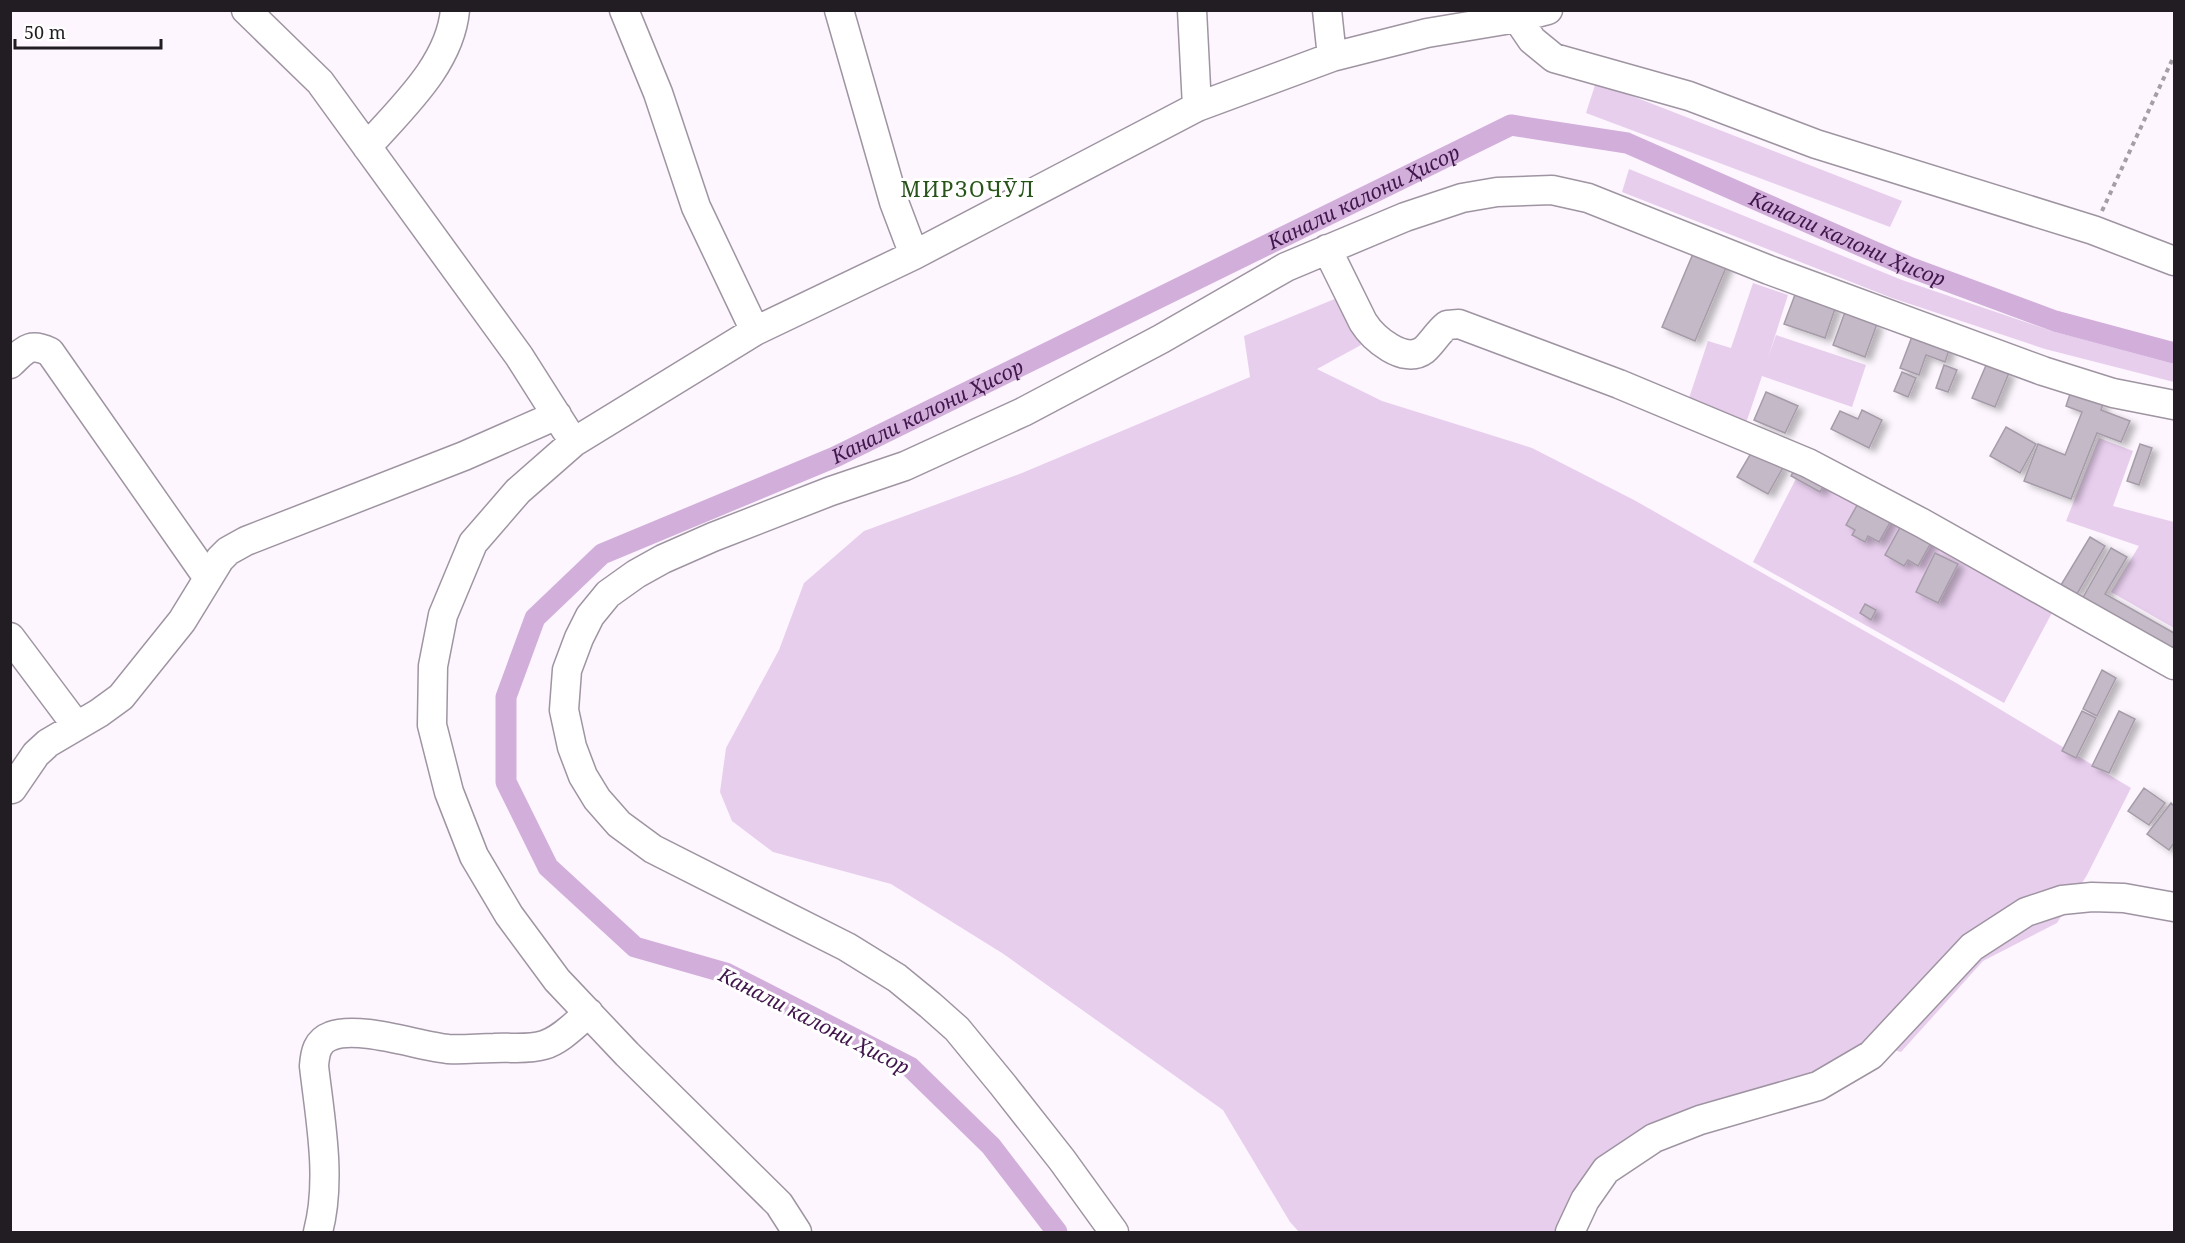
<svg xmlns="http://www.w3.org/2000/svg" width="2185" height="1243" font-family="'Noto Serif',serif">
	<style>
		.green { fill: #e7ceed }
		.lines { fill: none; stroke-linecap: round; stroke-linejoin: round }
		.canal { stroke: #d2afdb; stroke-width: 21 }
		.building { fill: #c4b9c7; stroke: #a69ca9; stroke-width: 1.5; filter: url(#shadow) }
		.minor-casing { stroke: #9f94a2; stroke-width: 31 }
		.path { stroke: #a49ea5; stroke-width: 4; stroke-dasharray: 4.5 4.5; stroke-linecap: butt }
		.minor { stroke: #fff; stroke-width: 28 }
		.labels { text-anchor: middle; stroke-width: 6; stroke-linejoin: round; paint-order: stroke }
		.water-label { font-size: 20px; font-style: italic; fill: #41164c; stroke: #fff }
		.quarter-label { font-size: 21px; letter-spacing: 1.5px; fill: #28541b; stroke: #fff }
	</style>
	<defs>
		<filter id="shadow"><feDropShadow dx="6" dy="4" stdDeviation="3" flood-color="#0004"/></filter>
	</defs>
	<rect width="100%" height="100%" fill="#fdf6fe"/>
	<!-- green -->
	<path class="green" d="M 1596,82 L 1902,201 L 1890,227 L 1586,113 Z
		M 1629,169 L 1902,280 L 2052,331 L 2174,364 L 2174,382 L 2045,349 L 1892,298 L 1622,192 Z
		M 1753,283 L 1788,295 L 1768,358 L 1776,335 L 1866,365 L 1852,407 L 1762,376 L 1746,423 L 1687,404 L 1708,341 L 1731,348 Z
		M 1342,296 L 1361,345 L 1317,369 L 1382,401 L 1532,448 L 1634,500 L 1958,684 L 2131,788 L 2087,875 L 2057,923 L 1983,961 L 1901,1052 L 1865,1042 L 1814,1076 L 1648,1133 L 1561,1232 L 1299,1232 L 1290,1222 L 1223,1110 L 1002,953 L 891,884 L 773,852 L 732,821 L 720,792 L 726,748 L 779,650 L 804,583 L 864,531 L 1022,473 L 1250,377 L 1244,336 Z
		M 2099,438 L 2133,451 L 2113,506 L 2174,522 L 2174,628 L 2111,592 L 2139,546 L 2066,521 Z
		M 1800,471 L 2054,609 L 2004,703 L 1753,562 Z"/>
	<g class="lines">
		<!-- canal -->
		<path class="canal" id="s1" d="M 1057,1232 L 991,1146 L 910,1067 L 726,973 L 635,947 L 548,867 L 506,782 L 506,697 L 535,618 L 602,554 L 835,457 L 1511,125 L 1627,143 L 1909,267 L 2055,321 L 2174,353"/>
	</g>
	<!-- building -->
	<path class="building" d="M 1695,249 L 1728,263 L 1695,341 L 1662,327 Z
		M 1796,292 L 1836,306 L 1825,338 L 1784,324 Z
		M 1845,312 L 1877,324 L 1865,357 L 1833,345 Z
		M 1913,334 L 1950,347 L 1945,362 L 1926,355 L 1919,375 L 1900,368 Z
		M 1987,363 L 2009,373 L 1995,407 L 1972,398 Z
		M 1944,365 L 1957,370 L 1948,392 L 1936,388 Z
		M 1902,372 L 1916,378 L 1908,397 L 1894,391 Z
		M 2071,391 L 2103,404 L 2101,410 L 2130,421 L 2121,442 L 2097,433 L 2071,499 L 2024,481 L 2038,444 L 2065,455 L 2082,412 L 2066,406 Z
		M 1766,392 L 1798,406 L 1785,433 L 1754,420 Z
		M 1862,410 L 1882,420 L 1869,448 L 1831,429 L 1840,411 L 1858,419 Z
		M 2006,427 L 2036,444 L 2020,473 L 1990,456 Z
		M 2140,444 L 2152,448 L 2139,485 L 2127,481 Z
		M 1754,448 L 1784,466 L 1768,494 L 1737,477 Z
		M 1797,464 L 1827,481 L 1820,492 L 1791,476 Z
		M 1860,500 L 1893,517 L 1879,542 L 1868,536 L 1865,542 L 1852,535 L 1855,530 L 1846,525 Z
		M 1903,522 L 1933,539 L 1918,566 L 1908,560 L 1904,566 L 1885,555 Z
		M 2090,537 L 2105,546 L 2077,594 L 2061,585 Z
		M 2111,548 L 2127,557 L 2105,594 L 2174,633 L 2174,652 L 2081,601 Z
		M 1935,553 L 1958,564 L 1938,603 L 1916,592 Z
		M 1865,604 L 1876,610 L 1871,620 L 1860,613 Z
		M 2102,670 L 2116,678 L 2097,716 L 2083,709 Z
		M 2082,711 L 2096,718 L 2076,758 L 2062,751 Z
		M 2119,711 L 2135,719 L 2109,773 L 2092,766 Z
		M 2144,788 L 2165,803 L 2149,825 L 2128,811 Z
		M 2171,803 L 2174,806 L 2174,843 L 2169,850 L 2147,834 Z"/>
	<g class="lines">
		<!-- minor casing -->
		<g class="minor-casing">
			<path id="minor" d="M 246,10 L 320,82 L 519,356 L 566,430
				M 624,10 L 658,93 L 696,207 L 755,331
				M 839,10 L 894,202 L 914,255
				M 1192,10 L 1197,107
				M 1327,10 L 1332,57
				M 1517,18 L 1532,40 L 1554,58 L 1689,96 L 1816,144 L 2093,230 L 2174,261
				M 367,147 C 401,108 450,65 455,10
				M 1327,249 L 1363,322 C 1373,338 1404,365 1424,350 C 1432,343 1438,332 1447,325 L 1459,324 L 1619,384 L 1808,463 L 1922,523 L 2174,665
				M 10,364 C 25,350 29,342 50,352 L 208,578
				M 10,637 L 76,725
				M 12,789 L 36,754 L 48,743 L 99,713 L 121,697 L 182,621 L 220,559 L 228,551 L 246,541 L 464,456 L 557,415
				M 318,1232 C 332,1179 320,1119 314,1066 C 315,1053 317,1041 331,1036 C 359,1025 418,1046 448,1049 C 463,1050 479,1048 494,1048 C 511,1047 528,1050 544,1045 C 561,1040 575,1024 589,1013
				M 797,1232 L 779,1204 L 627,1054 L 557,980 L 509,915 L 474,856 L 449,792 L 432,725 L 433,666 L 443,615 L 473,543 L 518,491 L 574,442 L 755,331 L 914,255 L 1197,107 L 1332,57 L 1427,33 L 1517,18 L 1548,10
				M 1114,1232 L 1062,1160 L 1003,1085 L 957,1029 L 930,1005 L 897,978 L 847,947 L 653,849 L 619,824 L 597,799 L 583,776 L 572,747 L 564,710 L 567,670 L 579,638 L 590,616 L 608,594 L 636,574 L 663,559 L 713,537 L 831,491 L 905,466 L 1023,412 L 1161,339 L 1286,267 L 1405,217 L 1462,198 L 1497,192 L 1552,190 L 1588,198 L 1769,270 L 2043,371 L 2113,393 L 2174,405
				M 1570,1232 L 1585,1200 L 1606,1170 L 1654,1138 L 1700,1120 L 1818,1086 L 1871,1055 L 1972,947 L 2026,912 L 2062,900 L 2092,897 L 2124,898 L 2174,907"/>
		</g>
		<!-- path -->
		<path class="path" d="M 2102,211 L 2174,56"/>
		<!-- minor -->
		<use href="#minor" class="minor"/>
	</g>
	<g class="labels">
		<!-- water labels -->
		<g class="water-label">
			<text dy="7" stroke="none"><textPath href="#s1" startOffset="1839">Канали калони Ҳисор</textPath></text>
			<text dy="7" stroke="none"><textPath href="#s1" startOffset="2361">Канали калони Ҳисор</textPath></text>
			<text dy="7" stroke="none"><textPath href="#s1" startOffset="1353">Канали калони Ҳисор</textPath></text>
			<text transform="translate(814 1021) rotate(27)" y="7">Канали калони Ҳисор</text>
		</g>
		<!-- quarter labels -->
		<g class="quarter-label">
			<text x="968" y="197">МИРЗОЧӮЛ</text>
		</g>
	</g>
	<!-- border -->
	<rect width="2185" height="1243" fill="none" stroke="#211d22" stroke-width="24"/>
	<!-- scale -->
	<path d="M15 39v9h146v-9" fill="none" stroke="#211d22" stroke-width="3"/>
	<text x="24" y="39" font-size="18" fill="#211d22" stroke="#ffffff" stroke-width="4.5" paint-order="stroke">50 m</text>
</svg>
